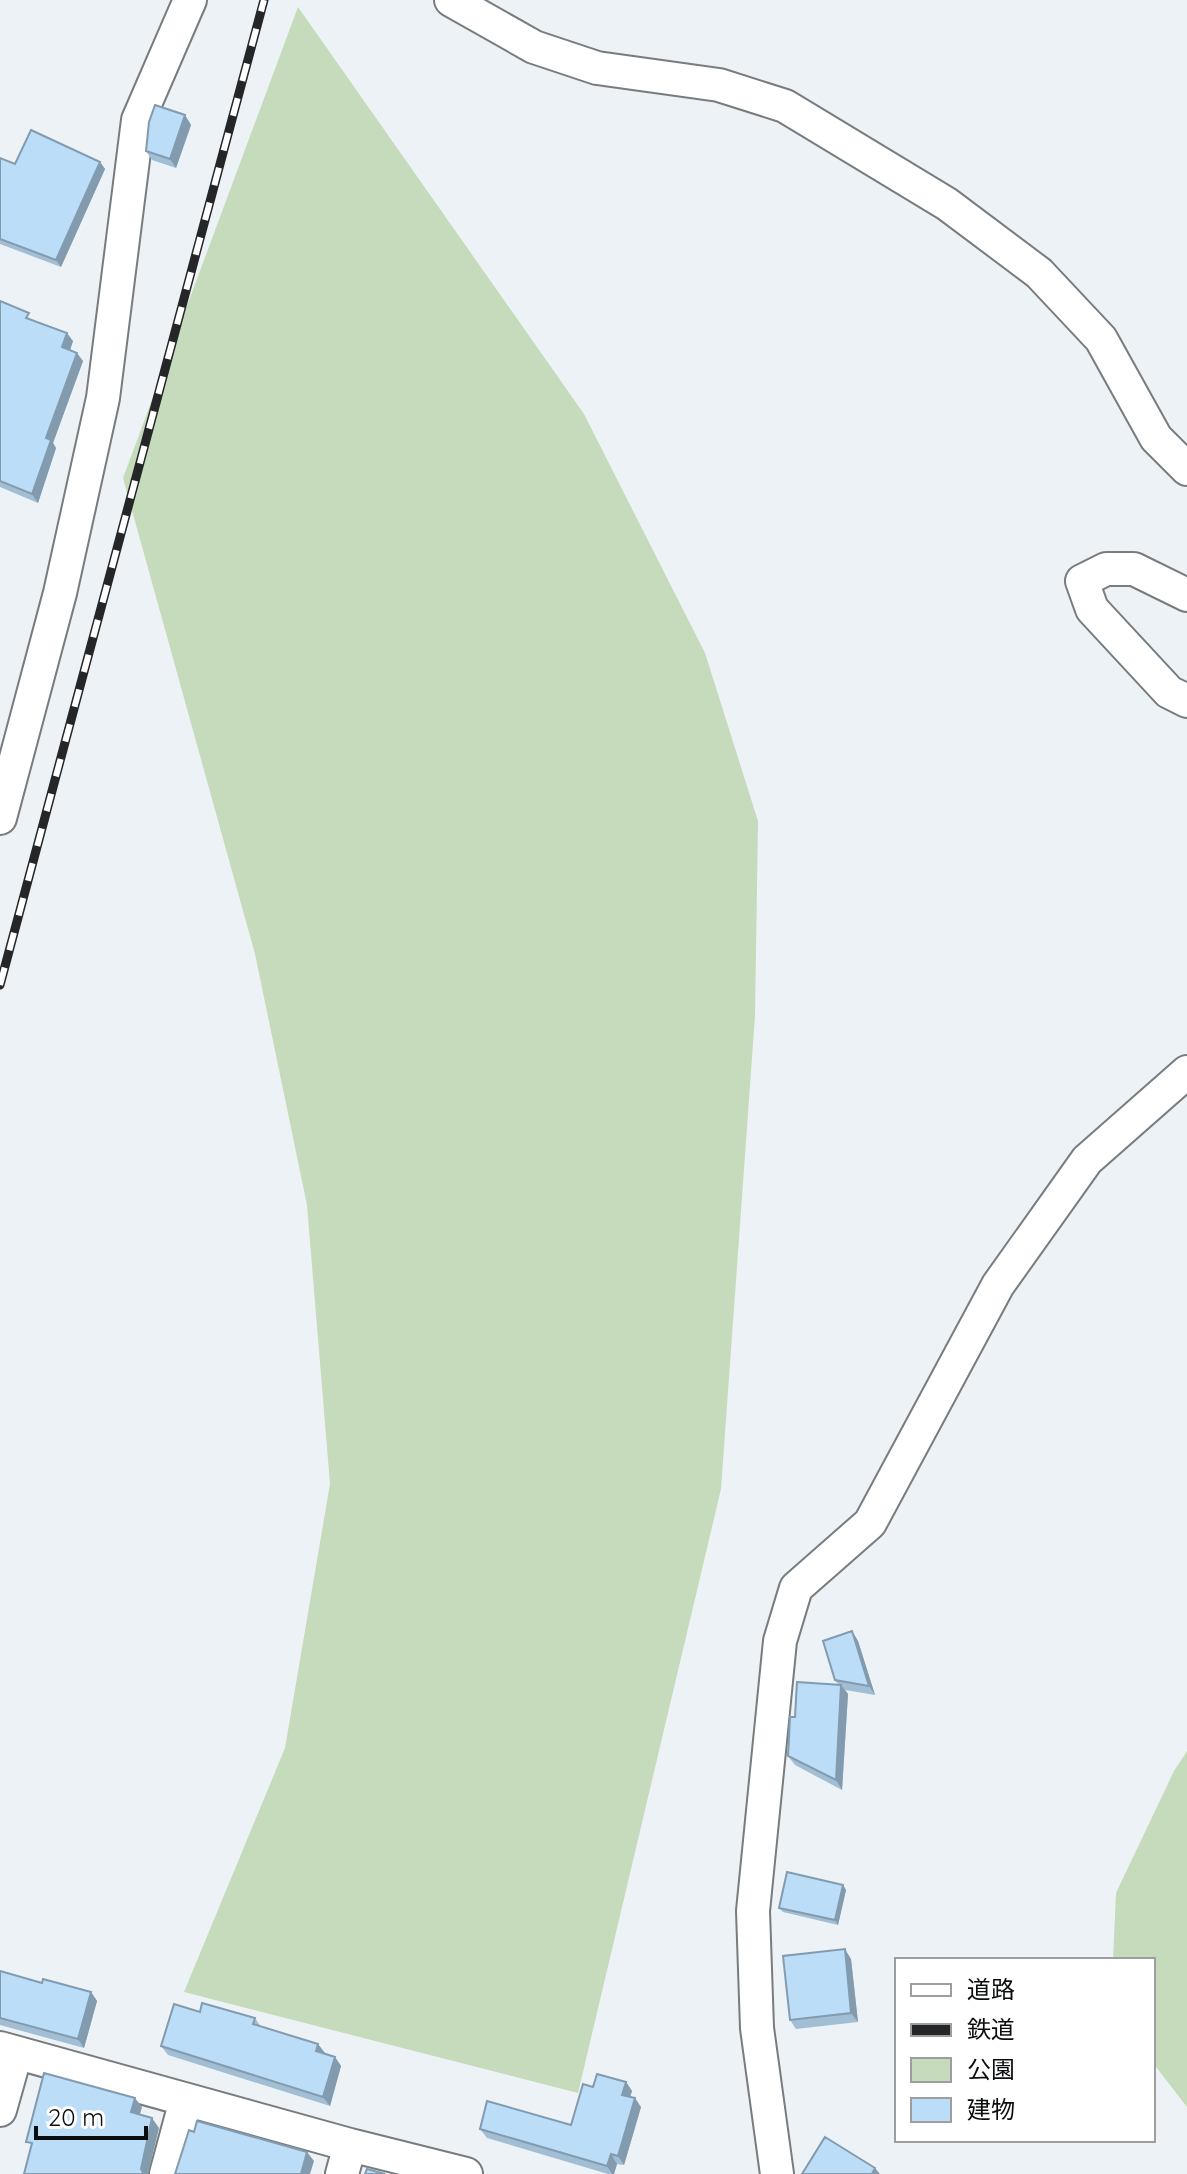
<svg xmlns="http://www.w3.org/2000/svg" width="1187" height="2174" font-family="Quicksand,'Noto Sans JP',sans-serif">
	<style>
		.green { fill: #c5dbbb }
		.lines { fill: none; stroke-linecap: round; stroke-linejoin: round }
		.minor-casing { stroke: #777c7f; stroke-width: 36 }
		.minor { stroke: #fff; stroke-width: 32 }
		.rail-casing { stroke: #242627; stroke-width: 9 }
		.rail { stroke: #fff; stroke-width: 6; stroke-dasharray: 18; stroke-linecap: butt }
		.wall { fill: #a1bed5 }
		.shaded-wall { fill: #839bae }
		.building { fill: #bbddf8; stroke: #839bae; stroke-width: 2 }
	</style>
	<rect width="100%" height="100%" fill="#edf2f6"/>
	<!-- green -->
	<path class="green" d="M 298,7 L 584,414 L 705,653 L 758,821 L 755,1016 L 721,1489 L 578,2093 L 184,1992 L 285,1748 L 330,1484 L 307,1205 L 255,954 L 123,478 Z
		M 1187,1751 L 1187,2107 L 1153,2063 L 1153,1960 L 1113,1960 L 1116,1893 L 1174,1771 Z"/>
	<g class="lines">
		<!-- minor casing -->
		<g class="minor-casing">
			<path id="minor" d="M 451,0 L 534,47 L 597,68 L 719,85 L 785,106 L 947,204 L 1039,273 L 1101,339 L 1156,438 L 1187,469
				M 1187,595 L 1134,569 L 1106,569 L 1082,581 L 1092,609 L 1169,692 L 1187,701
				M 0,818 L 60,593 L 103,398 L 138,120 L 190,0
				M 0,2048 L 350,2145 L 466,2174
				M 0,2110 L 16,2053
				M 166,2174 L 186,2100
				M 342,2174 L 350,2145
				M 777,2174 L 757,2028 L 753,1911 L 780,1641 L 796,1588 L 870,1523 L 998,1285 L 1087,1160 L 1187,1072"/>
		</g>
		<!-- minor -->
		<use href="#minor" class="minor"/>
		<!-- rail casing -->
		<g class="rail-casing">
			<path id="rail" d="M 0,985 L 264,0"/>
		</g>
		<!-- rail -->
		<use href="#rail" class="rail"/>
	</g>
	<!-- wall -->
	<path class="wall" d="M 185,115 L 191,125 L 176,168 L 152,160 L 146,151 Z
		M 0,158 L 15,164 L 100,162 L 105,169 L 61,267 L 0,244 Z
		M 0,301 L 34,321 L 73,341 L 70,350 L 83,361 L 53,443 L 56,448 L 38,503 L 0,487 Z
		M 852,1631 L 858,1641 L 875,1695 L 845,1690 L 848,1694 L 842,1790 L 795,1765 L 788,1756 L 795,1717 L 838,1684 L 835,1680 Z
		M 843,1885 L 846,1890 L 838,1925 L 783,1912 L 779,1908 Z
		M 851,1959 L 858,2022 L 796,2029 L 790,2020 Z
		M 0,1971 L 42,1983 L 91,1992 L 97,2001 L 84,2048 L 0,2025 Z
		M 200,2012 L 255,2018 L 261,2027 L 324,2054 L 335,2057 L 341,2066 L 330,2106 L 168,2055 L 161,2046 Z
		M 626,2082 L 632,2091 L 630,2097 L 641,2107 L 624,2165 L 617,2164 L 614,2174 L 608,2174 L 487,2138 L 480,2129 L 571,2125 L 593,2087 Z"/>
	<!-- shaded-wall -->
	<path class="shaded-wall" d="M 185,115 L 191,125 L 176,168 L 170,159 Z
		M 100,162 L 105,169 L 61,267 L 56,260 Z
		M 67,333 L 73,341 L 68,356 L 62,347 Z
		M 77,353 L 83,361 L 53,443 L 56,448 L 38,503 L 32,494 L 46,438 Z
		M 852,1631 L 858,1641 L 875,1695 L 869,1686 Z
		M 841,1685 L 848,1694 L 842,1790 L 836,1780 Z
		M 843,1885 L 846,1890 L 838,1925 L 835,1920 Z
		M 845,1949 L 851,1959 L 858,2022 L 851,2013 Z
		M 91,1992 L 97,2001 L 84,2048 L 78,2039 Z
		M 318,2044 L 325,2053 L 322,2060 L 316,2051 Z
		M 335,2057 L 341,2066 L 330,2106 L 323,2097 Z
		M 626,2082 L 632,2091 L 628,2104 L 622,2095 Z
		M 135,2098 L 142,2107 L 138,2121 L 131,2112 Z
		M 635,2098 L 641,2107 L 624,2165 L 618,2156 Z
		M 152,2118 L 159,2128 L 148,2174 L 144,2174 L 141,2169 Z
		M 307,2152 L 314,2161 L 310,2174 L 301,2174 Z
		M 611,2154 L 617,2164 L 614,2174 L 612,2174 L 607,2166 Z
		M 875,2168 L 880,2174 L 872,2174 Z"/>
	<!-- building -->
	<path class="building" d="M 155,105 L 185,115 L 170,159 L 146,151 L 149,122 Z
		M 31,130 L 100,162 L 56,260 L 0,239 L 0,158 L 15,164 Z
		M 0,301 L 29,313 L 26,318 L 67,333 L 62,347 L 77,353 L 46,438 L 51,440 L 32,494 L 0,481 Z
		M 852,1631 L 869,1686 L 835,1680 L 823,1641 Z
		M 797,1682 L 841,1685 L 836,1780 L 788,1756 L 790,1717 L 795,1717 Z
		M 787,1872 L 843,1885 L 835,1920 L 779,1908 Z
		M 845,1949 L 851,2013 L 790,2020 L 783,1956 Z
		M 0,1971 L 42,1983 L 43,1979 L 91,1992 L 78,2039 L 0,2018 Z
		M 202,2003 L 255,2018 L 253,2024 L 318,2044 L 316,2051 L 335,2057 L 323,2097 L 161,2046 L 174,2004 L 200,2012 Z
		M 44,2073 L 135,2098 L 131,2112 L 152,2118 L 141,2169 L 144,2174 L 24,2174 L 32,2143 L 26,2142 Z
		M 597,2074 L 626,2082 L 622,2095 L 635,2098 L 618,2156 L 611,2154 L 607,2166 L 480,2129 L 487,2101 L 571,2125 L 583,2084 L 593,2087 Z
		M 197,2121 L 307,2152 L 301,2174 L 175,2174 L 189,2130 L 194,2132 Z
		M 825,2137 L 875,2168 L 872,2174 L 802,2174 Z
		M 367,2169 L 385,2174 L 365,2174 Z"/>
	<!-- legend -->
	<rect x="895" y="1958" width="260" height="184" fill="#ffffff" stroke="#9d9e9f" stroke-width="2"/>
	<rect x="911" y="1984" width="40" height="12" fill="#ffffff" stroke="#9d9e9f" stroke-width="2"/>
	<text x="967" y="1998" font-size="24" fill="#0b0d0e">道路</text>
	<rect x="911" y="2024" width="40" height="12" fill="#242627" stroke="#9d9e9f" stroke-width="2"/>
	<text x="967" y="2038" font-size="24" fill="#0b0d0e">鉄道</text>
	<rect x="911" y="2058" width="40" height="24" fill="#c5dbbb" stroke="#9d9e9f" stroke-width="2"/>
	<text x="967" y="2078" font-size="24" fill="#0b0d0e">公園</text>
	<rect x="911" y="2098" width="40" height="24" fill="#bbddf8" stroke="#9d9e9f" stroke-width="2"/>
	<text x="967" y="2118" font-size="24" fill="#0b0d0e">建物</text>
	<!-- scale -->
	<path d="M36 2126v12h110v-12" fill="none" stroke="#0b0d0e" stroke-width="4"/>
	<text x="48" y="2126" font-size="24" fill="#0b0d0e" stroke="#ffffff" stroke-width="6" paint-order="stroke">20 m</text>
</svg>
